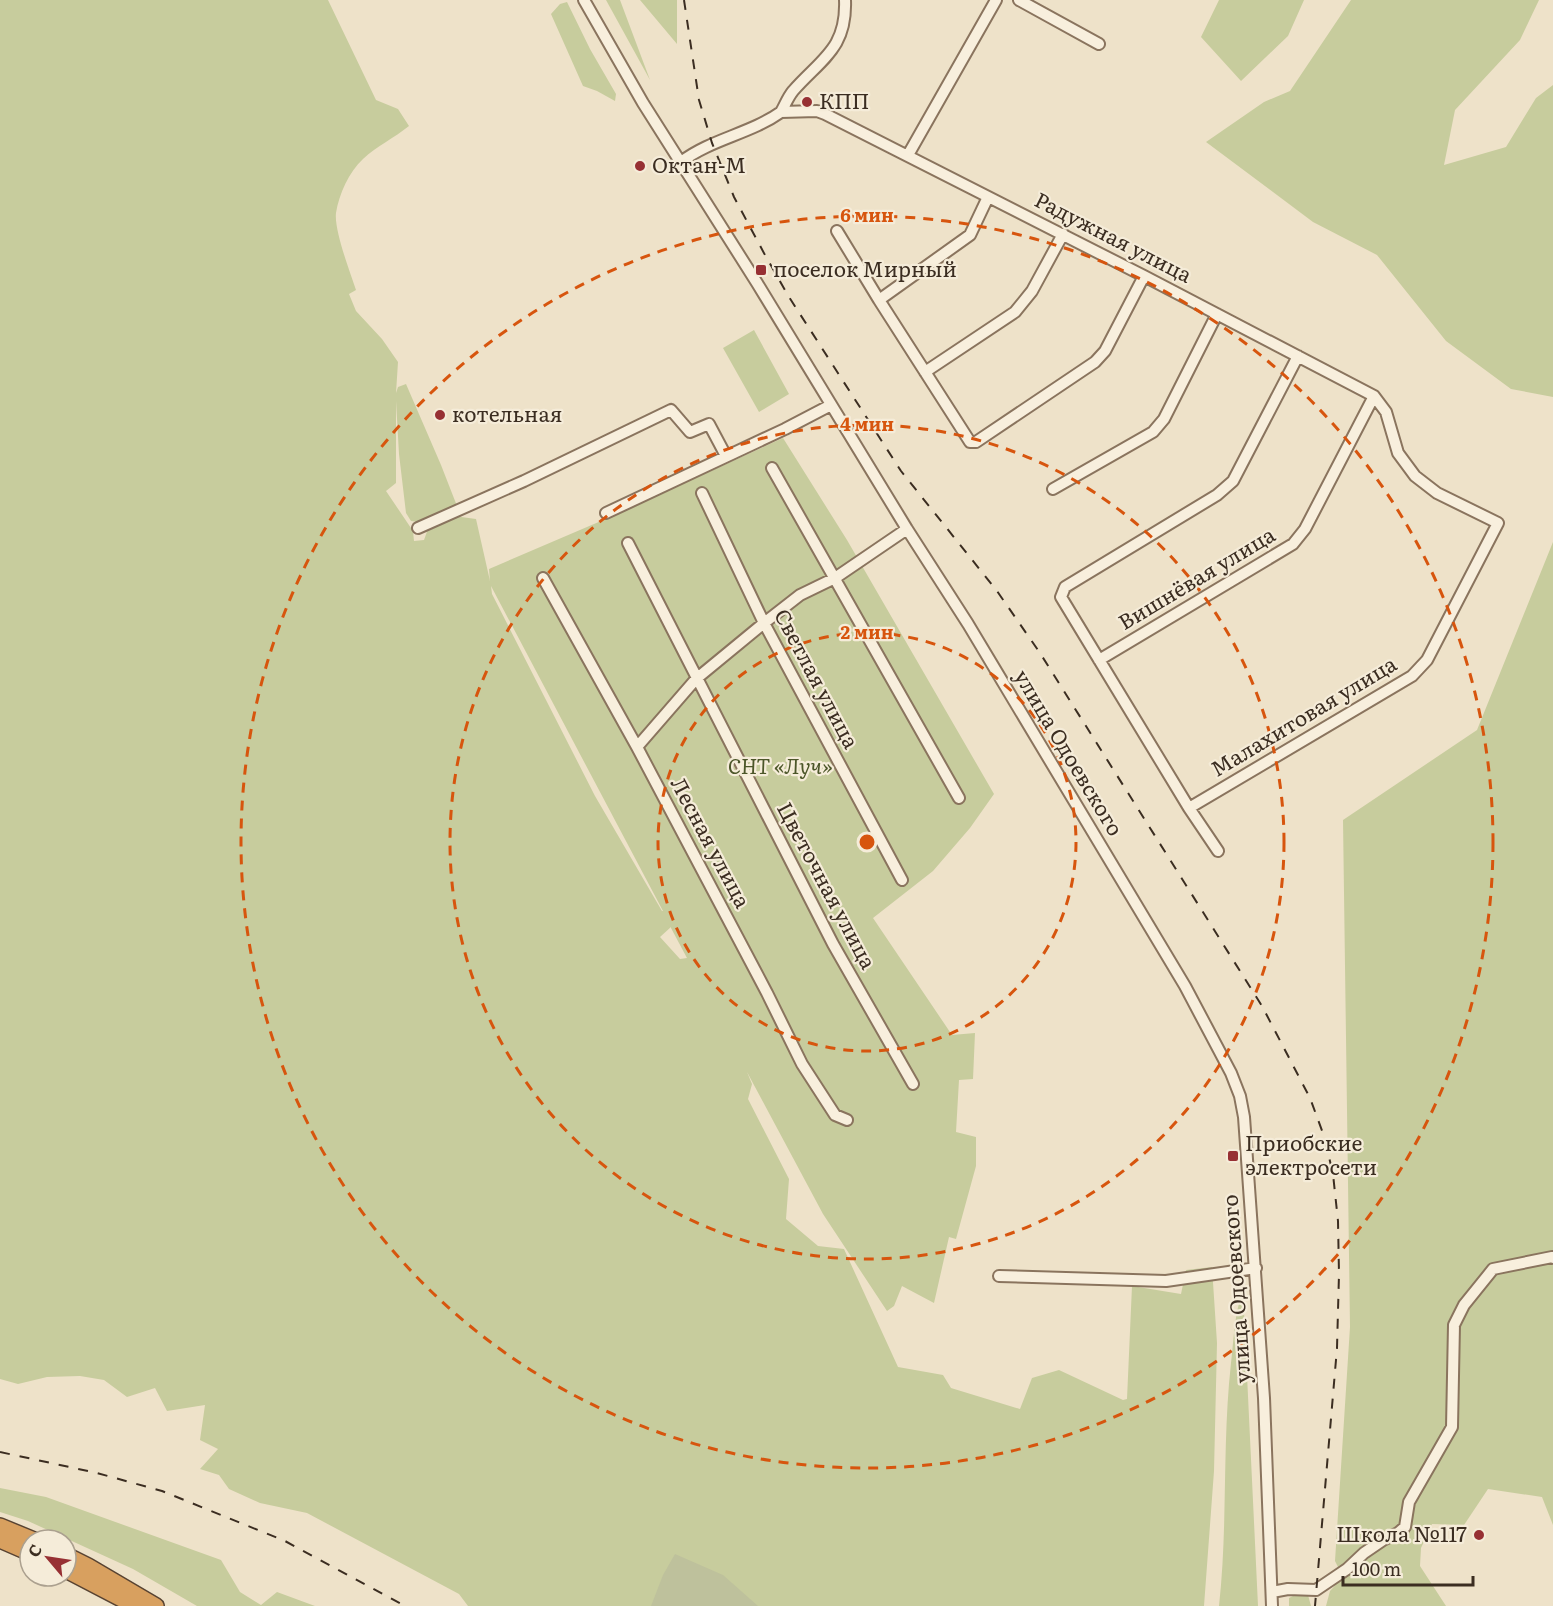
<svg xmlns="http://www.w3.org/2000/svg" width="1553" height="1606" font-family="Literata,serif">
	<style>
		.green { fill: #c7cc9d; fill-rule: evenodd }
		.cemetery { fill: #bec19c }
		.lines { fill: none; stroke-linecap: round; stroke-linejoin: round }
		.minor-casing { stroke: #8a745e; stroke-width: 14 }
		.highway-casing { stroke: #584332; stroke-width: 18 }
		.minor { stroke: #f8efdd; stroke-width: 10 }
		.highway { stroke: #d8a05f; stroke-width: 15 }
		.rail { stroke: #3b2d21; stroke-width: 2; stroke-dasharray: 10 10; stroke-linecap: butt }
		.ring { fill: none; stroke: #d7550e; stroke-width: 3; stroke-dasharray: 10 8 }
		.poi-dot { fill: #973033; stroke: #f5ecd9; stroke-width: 2 }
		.labels { text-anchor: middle; stroke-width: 4.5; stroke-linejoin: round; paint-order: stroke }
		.poi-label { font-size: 21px; fill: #3b2d21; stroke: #f5ecd9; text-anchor: start }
		.street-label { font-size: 21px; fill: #3b2d21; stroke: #f5ecd9 }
		.park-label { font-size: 21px; font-style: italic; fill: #4c5629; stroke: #f5ecd9 }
		.centre { fill: #d7550e; stroke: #f5ecd9; stroke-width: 3 }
		.ring-label { font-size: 18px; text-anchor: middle; font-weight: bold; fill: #d7550e; stroke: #f5ecd9; stroke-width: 4.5; stroke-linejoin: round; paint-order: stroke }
	</style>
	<rect width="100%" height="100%" fill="#eee2c9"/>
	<!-- green -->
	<path class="green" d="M 0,0 L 328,0 L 376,100 L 398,109 L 409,126 C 394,138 377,146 363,159 C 349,172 339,194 336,213 C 334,230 350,272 356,290 L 349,294 L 356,311 L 382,339 L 398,362 L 396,393 L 398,387 L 406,384 L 441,465 L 457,506 L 419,522 L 411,521 L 406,513 L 399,454 L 396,401 L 396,483 L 386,491 L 413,531 L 414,541 L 424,540 L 429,526 L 454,516 L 476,519 L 490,581 L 489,569 L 601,521 L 783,438 L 847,540 L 994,794 L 970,828 L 933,871 L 873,918 L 952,1035 L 975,1033 L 973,1079 L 959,1080 L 956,1132 L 976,1137 L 976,1166 L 956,1239 L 949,1237 L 934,1303 L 902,1286 L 894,1306 L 887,1311 L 823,1214 L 747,1072 L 752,1084 L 748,1099 L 789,1179 L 786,1219 L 818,1246 L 844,1249 L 898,1367 L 943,1375 L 951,1388 L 1020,1409 L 1032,1378 L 1059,1370 L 1123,1400 L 1127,1399 L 1132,1286 L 1181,1294 L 1186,1270 L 1212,1267 L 1217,1343 L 1214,1471 L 1204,1606 L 468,1606 L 459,1594 L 307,1513 L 260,1503 L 229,1489 L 219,1475 L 200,1469 L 218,1449 L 200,1440 L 205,1405 L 167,1411 L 155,1388 L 127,1397 L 104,1380 L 80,1376 L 47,1377 L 18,1384 L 0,1379 ZM 491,586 L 663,911 L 662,911 L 595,796 L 492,594 ZM 671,927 L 671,928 L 687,958 L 680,959 L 660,937 Z
		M 606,0 L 620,0 L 650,80 Z
		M 640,0 L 677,0 L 677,44 Z
		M 1219,0 L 1304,0 L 1288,36 L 1241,81 L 1201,37 Z
		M 1351,0 L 1539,0 L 1520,40 L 1455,110 L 1444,165 L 1506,147 L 1536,98 L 1553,85 L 1553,397 L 1511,389 L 1446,341 L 1377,255 L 1313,222 L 1206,142 L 1264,102 L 1290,91 Z
		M 567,2 L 590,49 L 616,94 L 615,101 L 597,91 L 583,86 L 551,14 L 560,4 Z
		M 754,330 L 789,394 L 759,412 L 723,348 Z
		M 1553,542 L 1553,1525 L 1542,1497 L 1488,1489 L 1464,1525 L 1432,1524 L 1421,1548 L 1420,1566 L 1446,1606 L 1326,1606 L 1330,1591 L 1343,1577 L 1335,1561 L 1350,1327 L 1343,820 L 1477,730 Z
		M 1243,1291 L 1258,1606 L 1219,1606 C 1228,1525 1222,1444 1231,1363 C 1234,1339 1234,1314 1243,1291 Z
		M 0,1488 L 46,1497 L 221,1560 L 240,1592 L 261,1605 L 277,1592 L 315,1606 L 197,1606 L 133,1569 L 28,1521 L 0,1512 Z
		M 1301,1592 L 1308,1595 L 1311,1606 L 1289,1606 L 1289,1598 Z"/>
	<!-- cemetery -->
	<path class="cemetery" d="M 675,1554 L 723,1575 L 758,1606 L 651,1606 L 663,1575 Z"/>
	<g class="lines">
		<!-- minor casing -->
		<g class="minor-casing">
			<path id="minor" d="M 584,0 L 643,103 L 757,283 L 907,529 L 968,624 L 1185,986 L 1231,1073 L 1240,1096 L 1244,1117 L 1264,1398 L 1272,1606
				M 845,0 C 847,49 821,59 793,91 C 788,97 785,105 781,112 L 817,111 L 825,114 L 1144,276 L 1374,396 L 1386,412 L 1398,453 L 1415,476 L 1437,493 L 1498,523 L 1427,660 L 1412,676 L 1189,808
				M 1019,0 L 1099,44
				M 908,155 L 996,0
				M 681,162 C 711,139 750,134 781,112
				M 837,231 L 879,300 L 970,442 L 976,442 L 1095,362 L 1105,351 L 1144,276
				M 879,300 L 970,235 L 988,197
				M 925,372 L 1015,312 L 1032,291 L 1063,234
				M 772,468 L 959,798
				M 1053,489 L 1153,432 L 1164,419 L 1217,314
				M 702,493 L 764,623 L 902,880
				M 606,513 L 785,429 L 831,405
				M 418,528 L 524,481 L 671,410 L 690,432 L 709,424 L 726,456
				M 628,543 L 833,944 L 913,1084
				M 543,578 L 637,747 L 767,993 L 802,1064 L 835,1115 L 847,1120
				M 1099,660 L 1293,544 L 1305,529 L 1374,396
				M 637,747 L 696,679 L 764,623 L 800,595 L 835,578 L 907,529
				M 1218,851 L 1189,808 L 1061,597 L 1065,587 L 1217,495 L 1233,481 L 1298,356
				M 999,1276 L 1166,1281 L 1256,1268
				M 1272,1592 L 1288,1589 L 1316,1590 L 1347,1569 L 1364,1553 L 1383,1540 L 1398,1533 L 1405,1527 L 1409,1502 L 1452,1427 L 1454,1325 L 1464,1305 L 1493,1269 L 1552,1257 L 1553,1258"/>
		</g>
		<!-- highway casing -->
		<g class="highway-casing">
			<path id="highway" d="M 0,1526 L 34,1540
				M 0,1540 L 30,1553
				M 66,1555 L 88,1566 L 156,1606
				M 66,1570 L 135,1606"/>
		</g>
		<!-- minor -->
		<use href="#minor" class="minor"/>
		<!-- highway -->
		<use href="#highway" class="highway"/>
		<!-- rail -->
		<path class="rail" d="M 684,0 L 699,100 L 712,143 L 734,197 L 765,255 L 789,297 L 901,471 L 997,591 L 1040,653 L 1262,1006 L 1310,1098 L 1324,1136 L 1333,1174 L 1338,1221 L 1339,1274 L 1337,1348 L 1315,1606
			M 0,1452 L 97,1473 L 162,1491 L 285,1541 L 405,1606"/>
	</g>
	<!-- distance rings -->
	<g class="ring">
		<circle cx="867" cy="842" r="209"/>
		<circle cx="867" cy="842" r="417"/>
		<circle cx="867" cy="842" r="626"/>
	</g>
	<!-- markers -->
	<g class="poi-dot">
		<circle cx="807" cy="102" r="6"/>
		<circle cx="640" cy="166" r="6"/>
		<rect x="755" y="264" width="12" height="12" rx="3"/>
		<circle cx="440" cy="415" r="6"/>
		<rect x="1227" y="1150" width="12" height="12" rx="3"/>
		<circle cx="1479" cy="1535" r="6"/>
	</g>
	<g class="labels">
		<!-- poi labels -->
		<g class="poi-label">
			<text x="819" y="109">КПП</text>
			<text x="652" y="173">Октан-М</text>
			<text x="773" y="277">поселок Мирный</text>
			<text x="452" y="422">котельная</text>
			<text x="1245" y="1151">Приобские<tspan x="1245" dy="24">электросети</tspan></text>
			<text x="1467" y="1542" text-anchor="end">Школа №117</text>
		</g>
		<!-- street labels -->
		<g class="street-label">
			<text transform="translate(1113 238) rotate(27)" y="7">Радужная улица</text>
			<text transform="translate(1197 579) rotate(-31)" y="7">Вишнёвая улица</text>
			<text transform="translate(816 679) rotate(62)" y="7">Светлая улица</text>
			<text transform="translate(1304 717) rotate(-31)" y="7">Малахитовая улица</text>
			<text transform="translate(1068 753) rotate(59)" y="7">улица Одоевского</text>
			<text transform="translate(710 843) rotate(62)" y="7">Лесная улица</text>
			<text transform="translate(826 886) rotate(62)" y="7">Цветочная улица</text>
			<text transform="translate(1237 1289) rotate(-94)" y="7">улица Одоевского</text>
		</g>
		<!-- park labels -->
		<g class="park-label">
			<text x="780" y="774">СНТ «Луч»</text>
		</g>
	</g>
	<circle cx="867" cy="842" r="9" class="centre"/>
	<g class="ring-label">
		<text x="867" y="222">6 мин</text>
		<text x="867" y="431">4 мин</text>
		<text x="867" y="639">2 мин</text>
	</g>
	<!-- north arrow -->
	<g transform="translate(48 1558) rotate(299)"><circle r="28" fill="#f5ecd9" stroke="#aba08f" stroke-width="1.5"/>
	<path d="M0-4.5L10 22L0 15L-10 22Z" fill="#973033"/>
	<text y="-9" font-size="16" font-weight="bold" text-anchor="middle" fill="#3b2d21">С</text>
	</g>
	<!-- scale -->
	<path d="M1343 1576v9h130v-9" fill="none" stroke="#3b2d21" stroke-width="3"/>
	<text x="1352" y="1576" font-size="18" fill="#3b2d21" stroke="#f5ecd9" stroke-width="4.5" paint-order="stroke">100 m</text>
</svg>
